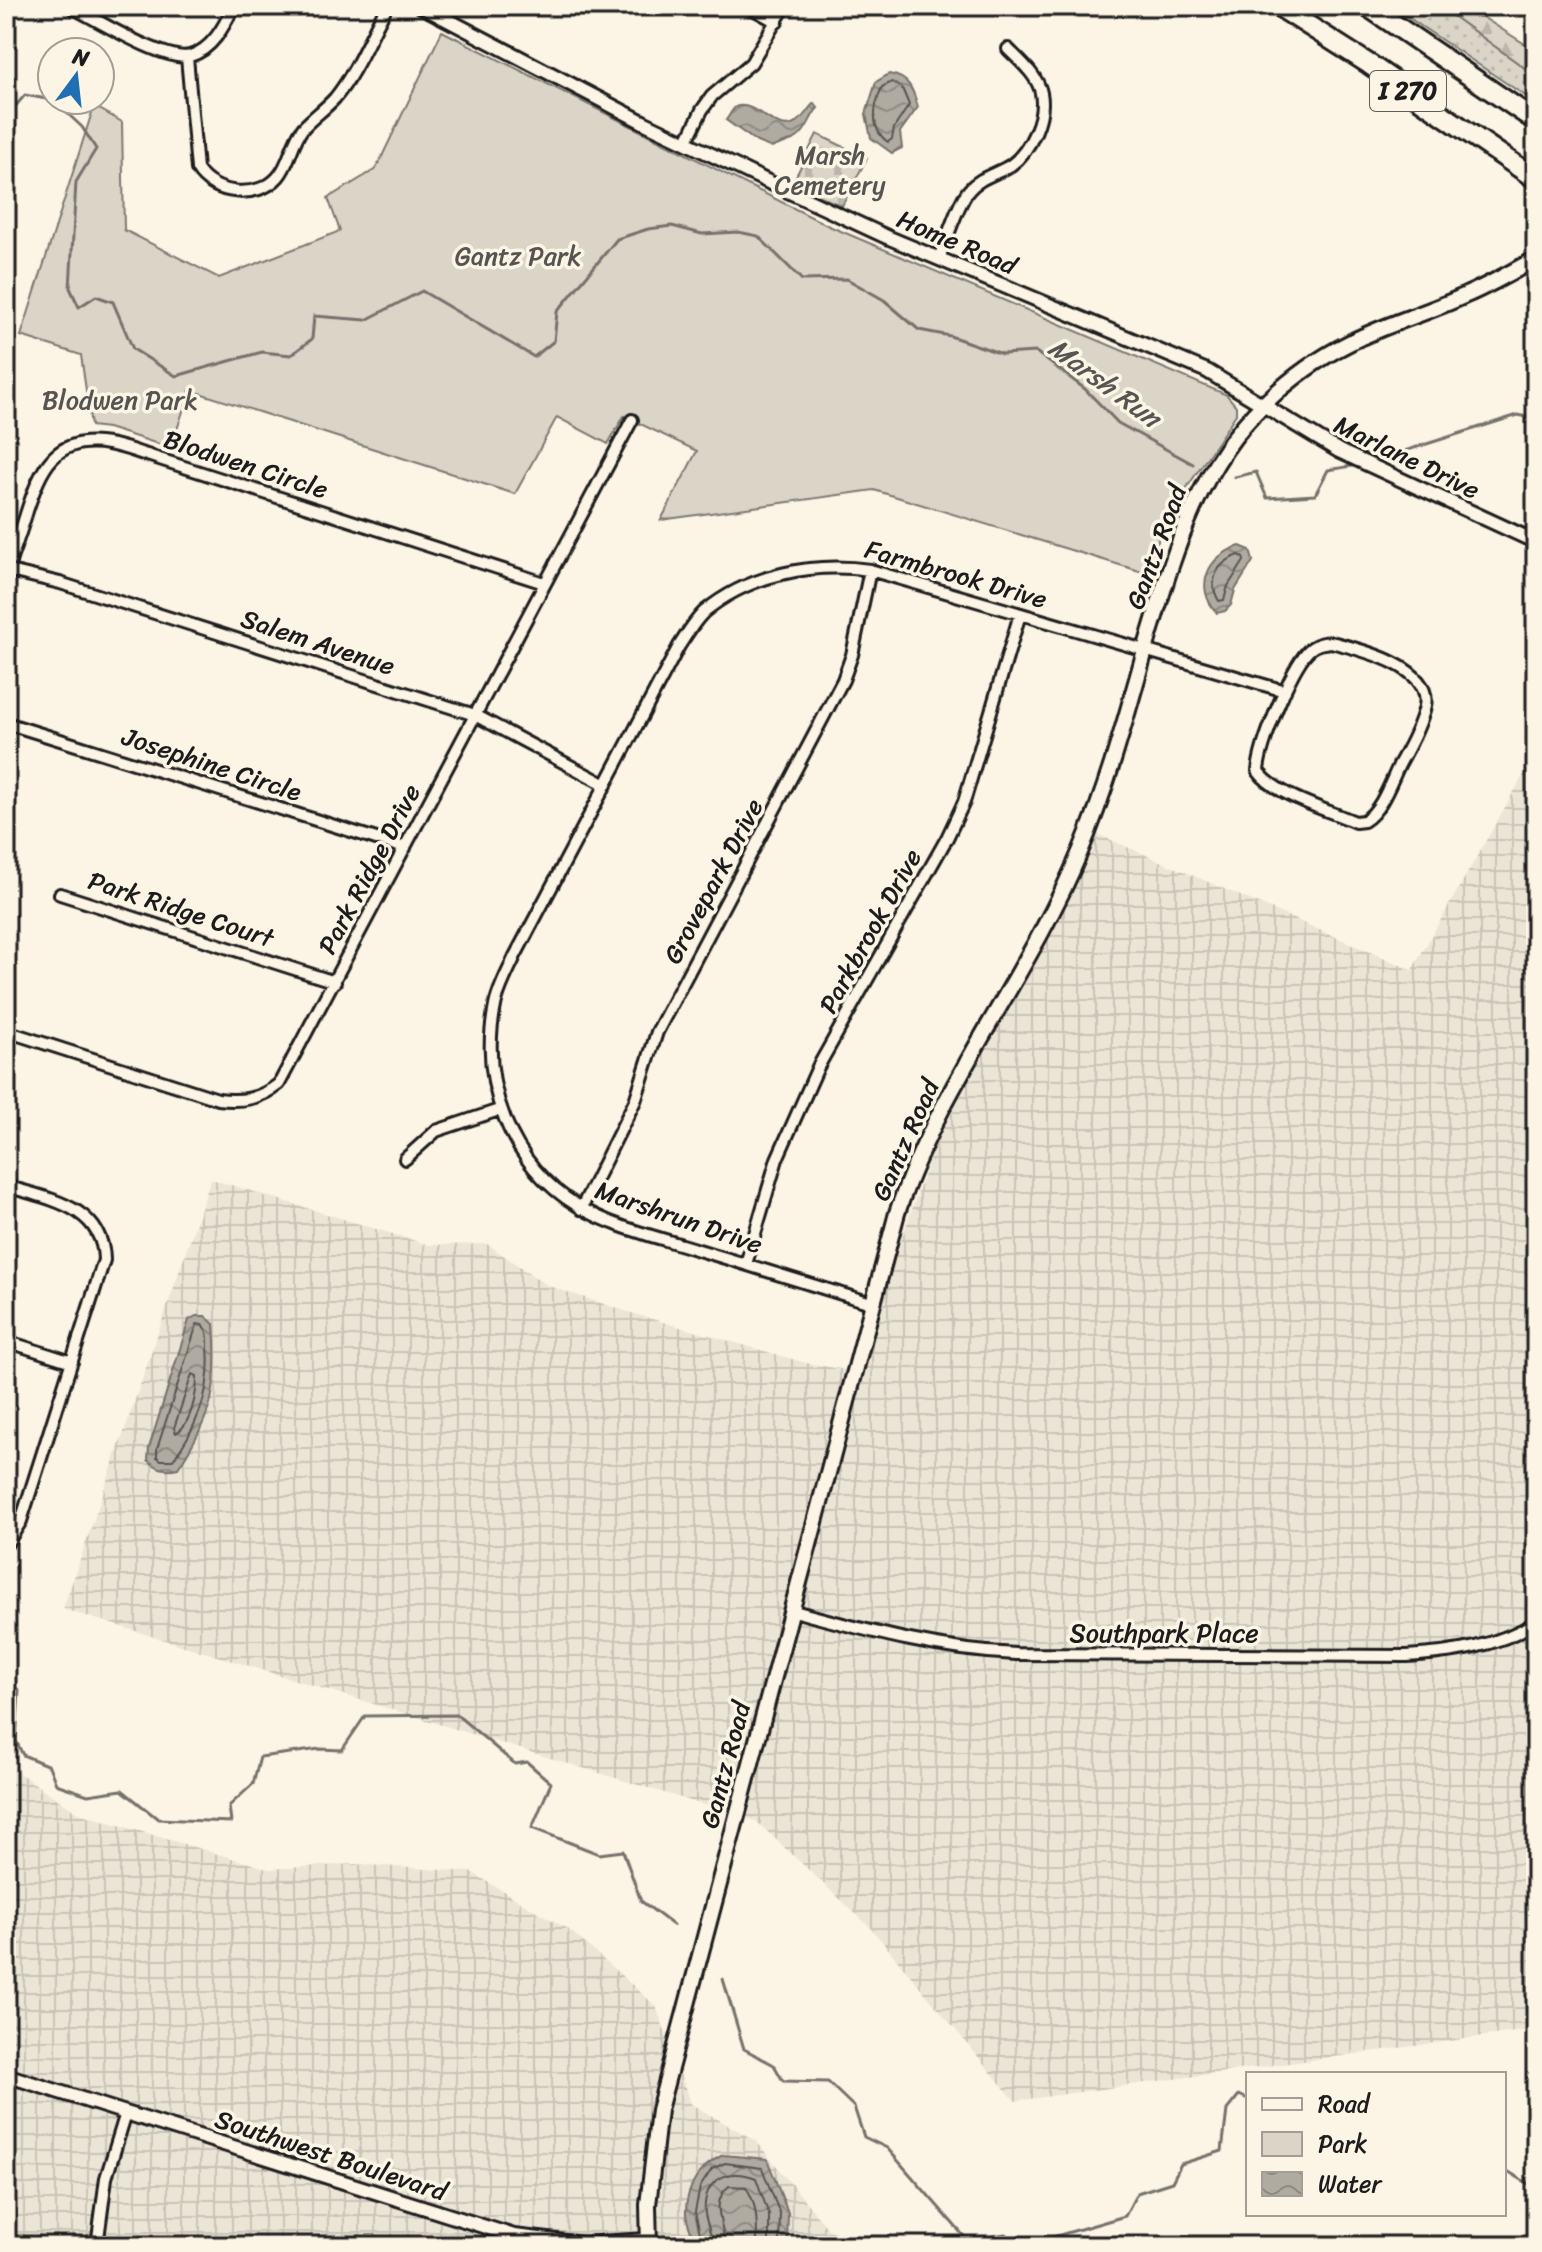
<svg xmlns="http://www.w3.org/2000/svg" width="1542" height="2252" font-family="Sriracha,sans-serif">
	<style>
		.industrial { fill: url(#industrial-grid) }
		.grass { fill: url(#grass-dots); stroke: #7c7872; stroke-width: 2 }
		.forest { fill: url(#forest-firs); stroke: #7c7872; stroke-width: 2 }
		.cemetery { fill: url(#cemetery-stones); stroke: #7c7872; stroke-width: 2 }
		.park { fill: #dbd5c8; stroke: #7c7872; stroke-width: 2 }
		.water { fill: url(#water-waves); stroke: #75726c; stroke-width: 2 }
		.lines { fill: none; stroke-linecap: round; stroke-linejoin: round }
		.shore { stroke: #575551; stroke-width: 2 }
		.stream { stroke: #75726c; stroke-width: 3 }
		.minor-casing { stroke: #1c1c1c; stroke-width: 16 }
		.tertiary-casing { stroke: #1c1c1c; stroke-width: 18 }
		.secondary-casing { stroke: #1c1c1c; stroke-width: 20 }
		.motorway-casing { stroke: #1c1c1c; stroke-width: 24 }
		.minor { stroke: #fcf5e5; stroke-width: 10 }
		.tertiary { stroke: #fcf5e5; stroke-width: 12 }
		.secondary { stroke: #fcf5e5; stroke-width: 14 }
		.motorway { stroke: #fcf5e5; stroke-width: 18 }
		.labels { text-anchor: middle; stroke-width: 7; stroke-linejoin: round; paint-order: stroke }
		.shield { fill: #fcf5e5; stroke: #5f5d58; stroke-width: 2 }
		.shield-label { font-size: 24px; font-weight: bold; fill: #1c1c1c }
		.park-label { font-size: 26px; fill: #555450; stroke: #fcf5e5 }
		.street-label { font-size: 26px; fill: #1c1c1c; stroke: #fcf5e5 }
		.water-label { font-size: 28px; font-style: italic; fill: #575551; stroke: #fcf5e5 }
	</style>
	<defs>
		<pattern id="industrial-grid" width="8" height="8" patternUnits="userSpaceOnUse" patternTransform="scale(2)"><rect width="8" height="8" fill="#ebe5d6"/><path d="M0 4h8M4 0v8" fill="none" stroke="#c9c4b7"/></pattern>
		<pattern id="grass-dots" width="8" height="8" patternUnits="userSpaceOnUse" patternTransform="scale(2)"><rect width="8" height="8" fill="#dbd5c8"/><path d="M2 2h.1M6 6h.1" fill="none" stroke="#bbb6ab" stroke-width="1.8" stroke-linecap="round"/></pattern>
		<pattern id="forest-firs" width="22" height="20" patternUnits="userSpaceOnUse" patternTransform="scale(2)"><rect width="22" height="20" fill="#dbd5c8"/><path d="M5 1l3.5 6h-7zM16 11l3.5 6h-7z" fill="#bbb6ab"/></pattern>
		<pattern id="cemetery-stones" width="16" height="16" patternUnits="userSpaceOnUse" patternTransform="scale(2)"><rect width="16" height="16" fill="#dbd5c8"/><path d="M2 7V4a2 2 0 0 1 4 0v3zM10 15v-3a2 2 0 0 1 4 0v3z" fill="#bbb6ab"/></pattern>
		<pattern id="water-waves" width="16" height="10" patternUnits="userSpaceOnUse" patternTransform="scale(2)"><rect width="16" height="10" fill="#b0aba1"/><path d="M0 5q4-4 8 0t8 0" fill="none" stroke="#8e8a82"/></pattern>
	</defs>
	<rect width="100%" height="100%" fill="#fcf5e5"/>
	<filter id="ink" filterUnits="userSpaceOnUse"><feTurbulence type="fractalNoise" baseFrequency=".0125" numOctaves="2"/><feDisplacementMap in="SourceGraphic" scale="16" xChannelSelector="R" yChannelSelector="G"/><feConvolveMatrix kernelMatrix="1 2 1 2 8 2 1 2 1" color-interpolation-filters="sRGB"/></filter>
	<g filter="url(#ink)">
		<!-- industrial -->
		<path class="industrial" d="M 1536,753 L 1536,2029 L 1015,2101 L 870,1927 L 756,1821 L 63,1609 L 211,1179 L 429,1245 L 487,1244 L 548,1286 L 638,1315 L 806,1363 L 863,1373 L 882,1296 L 931,1154 L 1095,833 L 1412,970 Z
			M 6,1764 L 78,1813 L 269,1869 L 354,1864 L 471,1872 L 572,1932 L 656,2006 L 691,2104 L 756,2141 L 828,2229 L 864,2246 L 6,2246 Z"/>
		<!-- grass -->
		<path class="grass" d="M 1391,6 L 1439,6 L 1536,76 L 1536,103 Z"/>
		<!-- forest -->
		<path class="forest" d="M 1439,6 L 1465,6 L 1536,51 L 1536,76 Z"/>
		<!-- cemetery -->
		<path class="cemetery" d="M 817,134 L 867,158 L 842,206 L 792,184 Z"/>
		<!-- park -->
		<path class="park" d="M 442,31 L 829,226 L 1227,395 L 1236,406 L 1236,414 L 1160,528 L 1158,541 L 1146,573 L 874,490 L 661,520 L 697,451 L 624,416 L 608,444 L 557,417 L 515,494 L 190,390 L 171,448 L 108,428 L 91,426 L 81,355 L 21,336 L 94,106 L 122,122 L 124,230 L 219,278 L 340,231 L 328,198 L 376,169 Z"/>
		<!-- water -->
		<path class="water" d="M 889,74 C 909,77 913,89 918,107 L 900,132 L 902,148 L 892,153 L 871,138 L 866,114 L 876,82 Z
			M 814,103 L 818,108 C 810,116 808,130 798,137 C 790,143 780,143 772,148 L 757,142 L 726,120 C 730,116 732,107 738,106 C 758,102 778,137 797,122 C 803,118 808,109 814,103 Z
			M 1240,546 L 1250,550 L 1253,561 L 1235,590 L 1231,605 L 1225,611 L 1217,613 C 1193,587 1208,555 1240,546 Z
			M 196,1316 L 205,1316 L 214,1324 C 219,1387 213,1415 178,1468 C 165,1471 158,1469 148,1460 L 149,1448 L 189,1320 Z
			M 723,2155 L 767,2159 L 788,2213 L 787,2246 L 696,2246 C 693,2236 687,2224 686,2214 C 685,2188 701,2165 723,2155 Z"/>
		<g class="lines">
			<!-- shore -->
			<path class="shore" d="M 892,82 L 902,88 L 909,105 L 894,128 L 892,139 L 888,142 C 869,129 874,105 882,87 Z
				M 1239,555 L 1243,557 L 1244,561 L 1228,586 L 1224,600 L 1219,601 C 1207,581 1217,562 1239,555 Z
				M 197,1324 L 202,1325 C 209,1331 208,1339 208,1348 C 212,1390 198,1426 173,1460 L 161,1460 L 157,1457 L 157,1449 Z
				M 192,1374 L 197,1376 C 197,1393 191,1425 176,1433 L 174,1428 Z
				M 703,2246 L 695,2212 L 700,2187 L 712,2169 L 725,2163 L 762,2168 L 780,2214 L 779,2246
				M 713,2246 C 712,2235 707,2225 705,2214 C 702,2180 727,2167 756,2178 L 769,2215 L 769,2246
				M 725,2246 C 724,2224 709,2203 729,2186 L 746,2187 C 758,2205 757,2225 757,2246"/>
			<!-- stream -->
			<path class="stream" d="M 53,100 L 82,127 L 96,149 L 76,182 L 70,288 L 79,307 L 96,296 L 113,302 L 133,349 L 176,376 L 262,352 L 291,355 L 312,339 L 314,316 L 366,320 L 422,291 L 534,357 L 554,341 L 557,312 L 617,239 L 648,229 L 672,226 L 702,234 L 738,232 L 758,236 L 802,280 L 847,279 L 884,300 L 919,330 L 950,336 L 1002,354 L 1036,352 L 1085,389 L 1118,423 L 1193,464
				M 6,107 L 12,110 L 25,95 L 52,100
				M 1373,461 L 1518,415 L 1536,419
				M 1235,477 L 1256,472 L 1267,498 L 1315,495 L 1328,470 L 1358,465
				M 6,1684 L 19,1690 L 16,1741 L 23,1755 L 49,1766 L 56,1784 L 88,1795 L 122,1790 L 158,1819 L 231,1822 L 229,1806 L 253,1784 L 260,1757 L 320,1749 L 342,1750 L 365,1716 L 457,1715 L 515,1764 L 527,1762 L 551,1783 L 532,1828 L 599,1854 L 623,1851 L 641,1901 L 673,1925
				M 723,1979 L 744,2049 L 774,2065 L 783,2081 L 828,2082 L 854,2107 L 864,2137 L 887,2148 L 968,2241 L 1005,2234 L 1021,2246
				M 1504,2169 L 1532,2186 L 1536,2212
				M 1049,2246 L 1046,2239 L 1125,2216 L 1137,2193 L 1172,2182 L 1181,2164 L 1222,2151 L 1227,2110 L 1239,2095 L 1248,2099"/>
			<!-- minor casing -->
			<g class="minor-casing">
				<path id="minor" d="M 70,6 C 94,18 166,63 190,56 C 213,49 224,26 234,6
					M 748,6 L 777,22
					M 187,57 L 197,169 C 212,195 258,200 278,177 C 290,164 291,143 303,128 C 313,117 325,109 335,98 C 357,71 370,36 387,6
					M 686,143 L 702,110 L 712,96 L 751,63 L 785,6
					M 939,258 C 946,242 958,202 969,190 C 980,177 997,174 1011,165 C 1030,151 1046,117 1041,93 C 1038,76 1020,61 1008,49
					M 6,570 L 60,583 L 475,715 L 606,785
					M 7,570 C 14,550 21,531 27,511 C 41,468 55,435 108,444 C 122,446 136,452 150,456 L 544,583
					M 1331,642 C 1358,649 1433,666 1425,706 C 1421,725 1409,747 1400,763 C 1391,781 1382,810 1364,821 L 1355,822 C 1328,810 1274,795 1258,771 C 1260,745 1290,670 1308,651 C 1315,644 1322,643 1331,642 Z
					M 6,723 L 405,848
					M 60,894 L 335,982
					M 6,1031 L 218,1099 C 242,1102 260,1099 279,1084 L 632,420
					M 405,1159 L 436,1131 L 499,1110
					M 6,1186 C 48,1199 103,1206 104,1260 L 21,1521 L 6,1545
					M 581,1209 L 635,1101 L 657,1032 L 843,680 L 852,655 L 870,570
					M 746,1264 L 777,1159 L 818,1067 L 947,838 L 964,802 L 1020,614
					M 871,1303 C 812,1285 752,1266 692,1248 C 654,1236 612,1227 578,1206 C 510,1165 479,1082 495,1006 C 498,989 508,972 515,956 L 679,646 C 687,634 695,620 705,611 C 750,574 813,562 870,570 L 1285,691
					M 6,1341 L 72,1362
					M 790,1610 C 865,1630 939,1651 1016,1654 L 1407,1656 C 1452,1653 1497,1647 1536,1622
					M 97,2246 L 106,2178 L 126,2113"/>
			</g>
			<!-- tertiary casing -->
			<g class="tertiary-casing">
				<path id="tertiary" d="M 421,6 L 643,122 L 779,187 L 887,237 L 1207,371 L 1339,451 L 1536,542
					M 6,2075 L 514,2236 L 583,2244 L 648,2240"/>
			</g>
			<!-- secondary casing -->
			<g class="secondary-casing">
				<path id="secondary" d="M 649,2246 L 648,2205 L 659,2110 L 897,1213 C 940,1084 1028,977 1080,852 C 1110,781 1129,706 1150,633 C 1175,550 1200,464 1265,403 C 1289,380 1319,358 1349,343 C 1386,324 1428,313 1466,295 C 1490,285 1513,271 1536,259"/>
			</g>
			<!-- motorway casing -->
			<g class="motorway-casing">
				<path id="motorway" d="M 1278,6 L 1369,64 L 1536,179
					M 1367,6 L 1536,121"/>
			</g>
			<!-- minor -->
			<use href="#minor" class="minor"/>
			<!-- tertiary -->
			<use href="#tertiary" class="tertiary"/>
			<!-- secondary -->
			<use href="#secondary" class="secondary"/>
			<!-- motorway -->
			<use href="#motorway" class="motorway"/>
		</g>
	</g>
	<g class="labels">
		<!-- shield labels -->
		<rect class="shield" x="1370" y="71" width="76" height="40" rx="6"/>
		<g class="shield-label">
			<text x="1408" y="99">I 270</text>
		</g>
		<!-- park labels -->
		<g class="park-label">
			<text x="830" y="164">Marsh<tspan x="830" dy="30">Cemetery</tspan></text>
			<text x="518" y="265">Gantz Park</text>
			<text x="120" y="409">Blodwen Park</text>
		</g>
		<!-- street labels -->
		<g class="street-label">
			<text transform="translate(957 242) rotate(23)" y="9">Home Road</text>
			<text transform="translate(1407 457) rotate(26)" y="9">Marlane Drive</text>
			<text transform="translate(246 464) rotate(18)" y="9">Blodwen Circle</text>
			<text transform="translate(1156 547) rotate(-70)" y="9">Gantz Road</text>
			<text transform="translate(956 574) rotate(16)" y="9">Farmbrook Drive</text>
			<text transform="translate(318 642) rotate(18)" y="9">Salem Avenue</text>
			<text transform="translate(212 764) rotate(18)" y="9">Josephine Circle</text>
			<text transform="translate(369 869) rotate(-62)" y="9">Park Ridge Drive</text>
			<text transform="translate(713 881) rotate(-62)" y="9">Grovepark Drive</text>
			<text transform="translate(181 909) rotate(18)" y="9">Park Ridge Court</text>
			<text transform="translate(870 931) rotate(-61)" y="9">Parkbrook Drive</text>
			<text transform="translate(905 1140) rotate(-66)" y="9">Gantz Road</text>
			<text transform="translate(679 1217) rotate(19)" y="9">Marshrun Drive</text>
			<text x="1164" y="1642">Southpark Place</text>
			<text transform="translate(725 1765) rotate(-75)" y="9">Gantz Road</text>
			<text transform="translate(331 2155) rotate(18)" y="9">Southwest Boulevard</text>
		</g>
		<!-- water labels -->
		<g class="water-label">
			<text transform="translate(1105 382) rotate(36)" y="10">Marsh Run</text>
		</g>
	</g>
	<!-- margin -->
	<rect width="1542" height="2252" fill="none" stroke="#fcf5e5" stroke-width="32"/>
	<rect x="16" y="16" width="1510" height="2220" fill="none" stroke="#1c1c1c" stroke-width="3" filter="url(#ink)"/>
	<!-- legend -->
	<rect x="1246" y="2072" width="260" height="144" fill="#fcf5e5" stroke="#a29e95" stroke-width="2"/>
	<rect x="1262" y="2098" width="40" height="12" fill="#fcf5e5" stroke="#a29e95" stroke-width="2"/>
	<text x="1318" y="2112" font-size="24" fill="#1c1c1c">Road</text>
	<rect x="1262" y="2132" width="40" height="24" fill="#dbd5c8" stroke="#a29e95" stroke-width="2"/>
	<text x="1318" y="2152" font-size="24" fill="#1c1c1c">Park</text>
	<rect x="1262" y="2172" width="40" height="24" fill="url(#water-waves)" stroke="#a29e95" stroke-width="2"/>
	<text x="1318" y="2192" font-size="24" fill="#1c1c1c">Water</text>
	<!-- north arrow -->
	<g transform="translate(76 76) rotate(15)"><circle r="38" fill="#fcf5e5" stroke="#a29e95" stroke-width="2"/>
	<path d="M0-6L14 30L0 20L-14 30Z" fill="#1f6fb2"/>
	<text y="-12" font-size="22" font-weight="bold" text-anchor="middle" fill="#1c1c1c">N</text>
	</g>
</svg>
